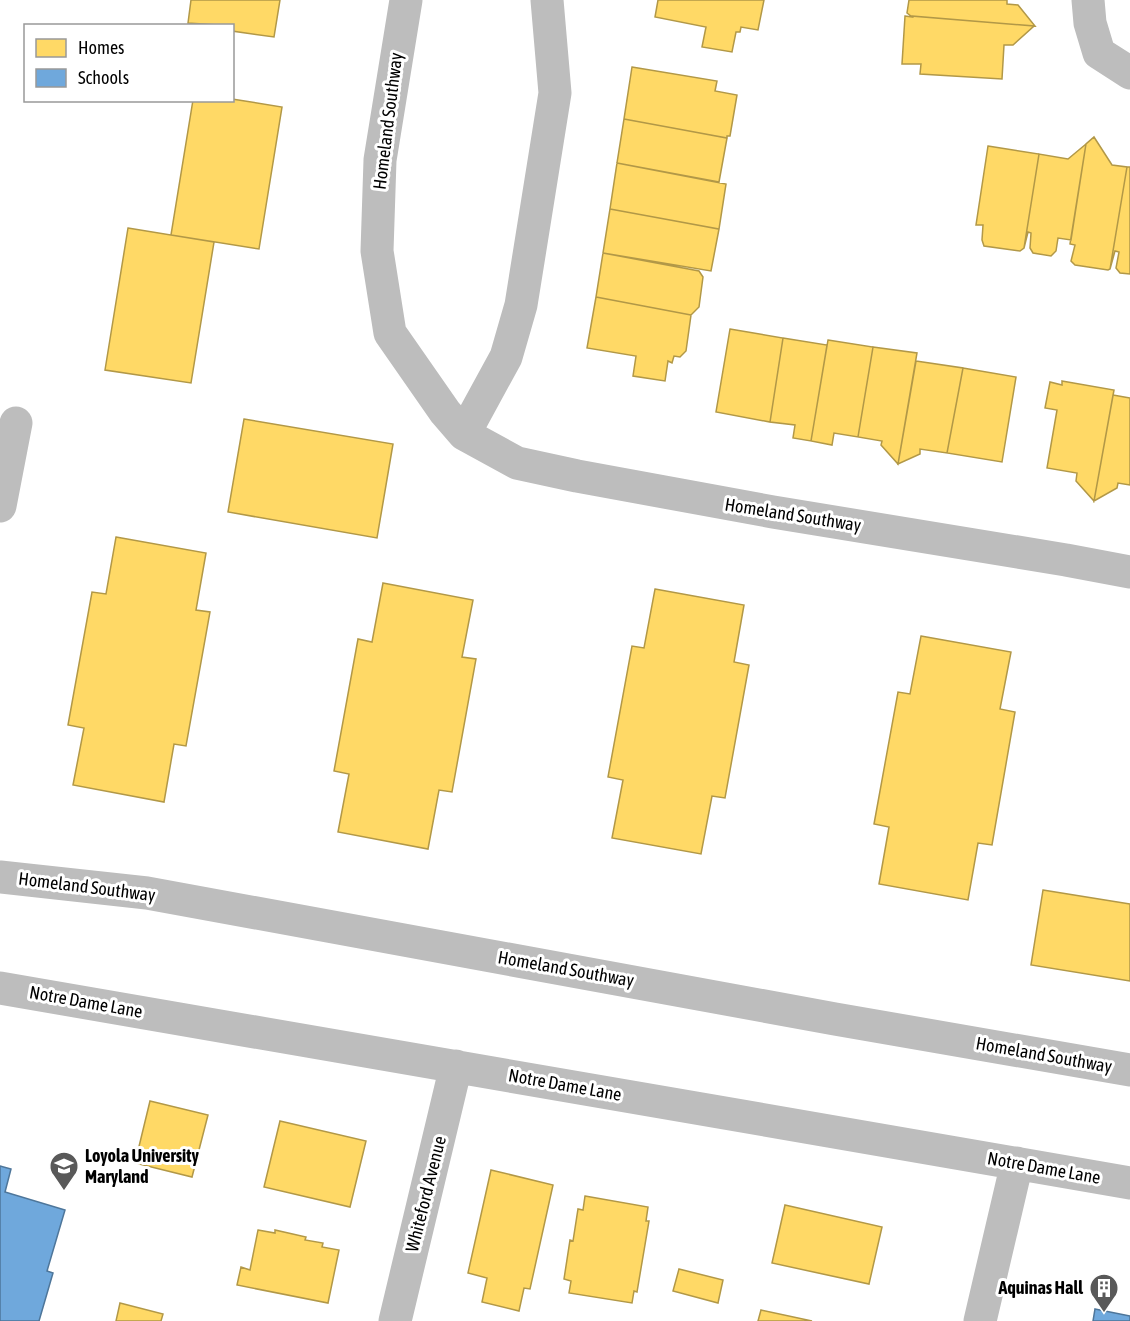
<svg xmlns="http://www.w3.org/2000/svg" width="1130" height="1321" font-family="'Asap Condensed',sans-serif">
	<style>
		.homes { fill: #ffd966; stroke: #b29847; stroke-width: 1.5 }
		.schools { fill: #6fa8dc; stroke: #4e769a; stroke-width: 1.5 }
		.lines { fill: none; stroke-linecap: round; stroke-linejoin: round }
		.minor { stroke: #bdbdbd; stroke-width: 33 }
		.labels { text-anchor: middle; stroke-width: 6; stroke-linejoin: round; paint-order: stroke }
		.street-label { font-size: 18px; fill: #000; stroke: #fff }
		.poi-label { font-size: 18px; font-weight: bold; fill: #000; stroke: #fff; text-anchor: start }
	</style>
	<rect width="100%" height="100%" fill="#fff"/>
	<!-- homes -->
	<path class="homes" d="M 191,0 L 280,0 L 274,37 L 232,31 L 232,26 L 188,23 Z
		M 658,0 L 764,0 L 758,30 L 741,27 L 740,32 L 736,32 L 732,52 L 702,47 L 706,27 L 655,17 Z
		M 909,0 L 1007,0 L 1007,4 L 1018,5 L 1035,26 L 911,16 L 907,13 Z
		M 905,16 L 912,17 L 911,16 L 1034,26 L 1013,45 L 1004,45 L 1002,79 L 920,74 L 921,64 L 902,64 Z
		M 632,67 L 717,81 L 715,91 L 737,95 L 730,136 L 727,136 L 727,138 L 624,119 Z
		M 232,99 L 282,107 L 259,249 L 171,235 L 193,100 Z
		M 624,119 L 727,138 L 719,182 L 617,163 Z
		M 1094,137 L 1112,165 L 1127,167 L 1110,269 L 1108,270 L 1075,265 L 1071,261 L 1075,245 L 1070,244 L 1086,144 Z
		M 1086,144 L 1071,240 L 1058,238 L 1056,251 L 1051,256 L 1033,253 L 1030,248 L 1031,233 L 1028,232 L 1024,248 L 1039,154 L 1068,159 Z
		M 988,146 L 1039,154 L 1024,248 L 1020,251 L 984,246 L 982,240 L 983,225 L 976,225 Z
		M 617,163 L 726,184 L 719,229 L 610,209 Z
		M 1127,167 L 1130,167 L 1130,274 L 1120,273 L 1116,268 L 1119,252 L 1115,251 L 1110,269 Z
		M 610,209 L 719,229 L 711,271 L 603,253 Z
		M 128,228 L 214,242 L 191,383 L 105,370 Z
		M 603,253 L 699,271 L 703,277 L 699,307 L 691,315 L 596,297 Z
		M 596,297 L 691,315 L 686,351 L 680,357 L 674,356 L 672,363 L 668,361 L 665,381 L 633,376 L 636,356 L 587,348 Z
		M 730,329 L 783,338 L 770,422 L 716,412 Z
		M 783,338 L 827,345 L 811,441 L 793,438 L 795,425 L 770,422 Z
		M 828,340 L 873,347 L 858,437 L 834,433 L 832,445 L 811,441 Z
		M 873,347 L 917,353 L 898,464 L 881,445 L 882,441 L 858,437 Z
		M 916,361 L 963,368 L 947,453 L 920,449 L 920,454 L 898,464 Z
		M 963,368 L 1016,377 L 1002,462 L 947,453 Z
		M 1062,381 L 1114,390 L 1094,501 L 1076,481 L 1077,473 L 1047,468 L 1057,410 L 1045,408 L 1050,382 L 1062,385 Z
		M 1113,395 L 1130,398 L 1130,485 L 1118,483 L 1117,488 L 1094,501 Z
		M 244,419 L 393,444 L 377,538 L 228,512 Z
		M 116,537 L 206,553 L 196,610 L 210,612 L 186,746 L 174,744 L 164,802 L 73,785 L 84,728 L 68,725 L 92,592 L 106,594 Z
		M 383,583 L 473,600 L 462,657 L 476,659 L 452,792 L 439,790 L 428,849 L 338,832 L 349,774 L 334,771 L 358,639 L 372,642 Z
		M 655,589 L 744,605 L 734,662 L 749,665 L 725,798 L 712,796 L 701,854 L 612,838 L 623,780 L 608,777 L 632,646 L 644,648 Z
		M 921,636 L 1011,652 L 1000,709 L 1015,712 L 992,845 L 978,843 L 968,900 L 879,884 L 889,827 L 874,824 L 898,692 L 910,694 Z
		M 1043,890 L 1130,904 L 1130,981 L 1031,965 Z
		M 150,1101 L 208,1115 L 192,1177 L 135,1163 Z
		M 280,1121 L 366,1141 L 350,1207 L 264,1187 Z
		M 491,1170 L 553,1185 L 530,1289 L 524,1288 L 519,1311 L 482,1302 L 487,1278 L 468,1273 Z
		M 585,1196 L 648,1207 L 646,1221 L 649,1221 L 637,1292 L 634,1291 L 632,1303 L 569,1293 L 571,1281 L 564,1279 L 570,1240 L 573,1241 L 578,1209 L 583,1210 Z
		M 785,1205 L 882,1227 L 869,1284 L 772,1263 Z
		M 258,1230 L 275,1233 L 275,1230 L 306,1237 L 305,1240 L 323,1243 L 322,1247 L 339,1250 L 328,1303 L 237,1285 L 241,1267 L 250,1270 Z
		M 679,1269 L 723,1280 L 718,1303 L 673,1291 Z
		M 120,1303 L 163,1314 L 161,1321 L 116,1321 Z
		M 761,1310 L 812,1321 L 758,1321 Z"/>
	<!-- schools -->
	<path class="schools" d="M 0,1166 L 11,1169 L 5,1192 L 65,1210 L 47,1271 L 53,1273 L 39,1321 L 0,1321 Z
		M 1095,1309 L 1130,1316 L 1130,1321 L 1093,1321 Z"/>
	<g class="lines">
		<!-- minor -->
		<path class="minor" d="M 406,0 L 380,160 L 377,251 L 390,333 L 445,412 L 464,434 L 517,463 L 577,476 L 773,512 L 1066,560 L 1130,572
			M 1088,0 L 1090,23 L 1099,53 L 1130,73
			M 464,434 L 506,357 L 521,305 L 555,93 L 547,0
			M 0,506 L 16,423
			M 0,877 L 147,893 L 835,1019 L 1130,1070
			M 0,988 L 1130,1183
			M 395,1321 L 456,1066
			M 980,1321 L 1017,1163"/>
	</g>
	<!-- icons -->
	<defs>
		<g id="university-pin" transform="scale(1.5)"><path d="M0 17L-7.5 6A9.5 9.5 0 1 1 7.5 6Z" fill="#595959" stroke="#fff"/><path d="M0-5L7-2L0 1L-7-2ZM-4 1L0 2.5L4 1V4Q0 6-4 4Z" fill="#fff"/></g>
		<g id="building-pin" transform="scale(1.5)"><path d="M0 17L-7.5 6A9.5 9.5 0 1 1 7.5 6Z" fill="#595959" stroke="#fff"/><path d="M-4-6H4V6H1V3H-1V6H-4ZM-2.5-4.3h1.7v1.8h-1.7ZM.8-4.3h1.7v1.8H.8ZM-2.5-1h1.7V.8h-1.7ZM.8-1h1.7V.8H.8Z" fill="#fff"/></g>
	</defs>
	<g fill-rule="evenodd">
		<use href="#university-pin" x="64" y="1166"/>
		<use href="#building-pin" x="1104" y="1288"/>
	</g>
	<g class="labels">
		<!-- street labels -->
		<g class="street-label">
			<text transform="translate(388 121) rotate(-83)" y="6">Homeland Southway</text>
			<text transform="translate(793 515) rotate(9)" y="6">Homeland Southway</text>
			<text transform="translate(87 887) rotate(7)" y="6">Homeland Southway</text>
			<text transform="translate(566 969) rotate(10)" y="6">Homeland Southway</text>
			<text transform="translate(86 1002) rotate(10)" y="6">Notre Dame Lane</text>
			<text transform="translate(1044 1055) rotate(10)" y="6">Homeland Southway</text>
			<text transform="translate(565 1085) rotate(10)" y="6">Notre Dame Lane</text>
			<text transform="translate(1044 1168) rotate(10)" y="6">Notre Dame Lane</text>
			<text transform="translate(426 1194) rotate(-76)" y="6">Whiteford Avenue</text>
		</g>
		<!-- poi labels -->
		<g class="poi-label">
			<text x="85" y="1162">Loyola University<tspan x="85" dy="21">Maryland</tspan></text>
			<text x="1083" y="1294" text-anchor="end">Aquinas Hall</text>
		</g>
	</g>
	<!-- legend -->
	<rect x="24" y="24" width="210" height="78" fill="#ffffff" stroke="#999999" stroke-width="1.5"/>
	<rect x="36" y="39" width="30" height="18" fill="#ffd966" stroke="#999999" stroke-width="1.5"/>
	<text x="78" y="54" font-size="18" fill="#000000">Homes</text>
	<rect x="36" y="69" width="30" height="18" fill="#6fa8dc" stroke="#999999" stroke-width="1.5"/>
	<text x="78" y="84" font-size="18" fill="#000000">Schools</text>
</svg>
